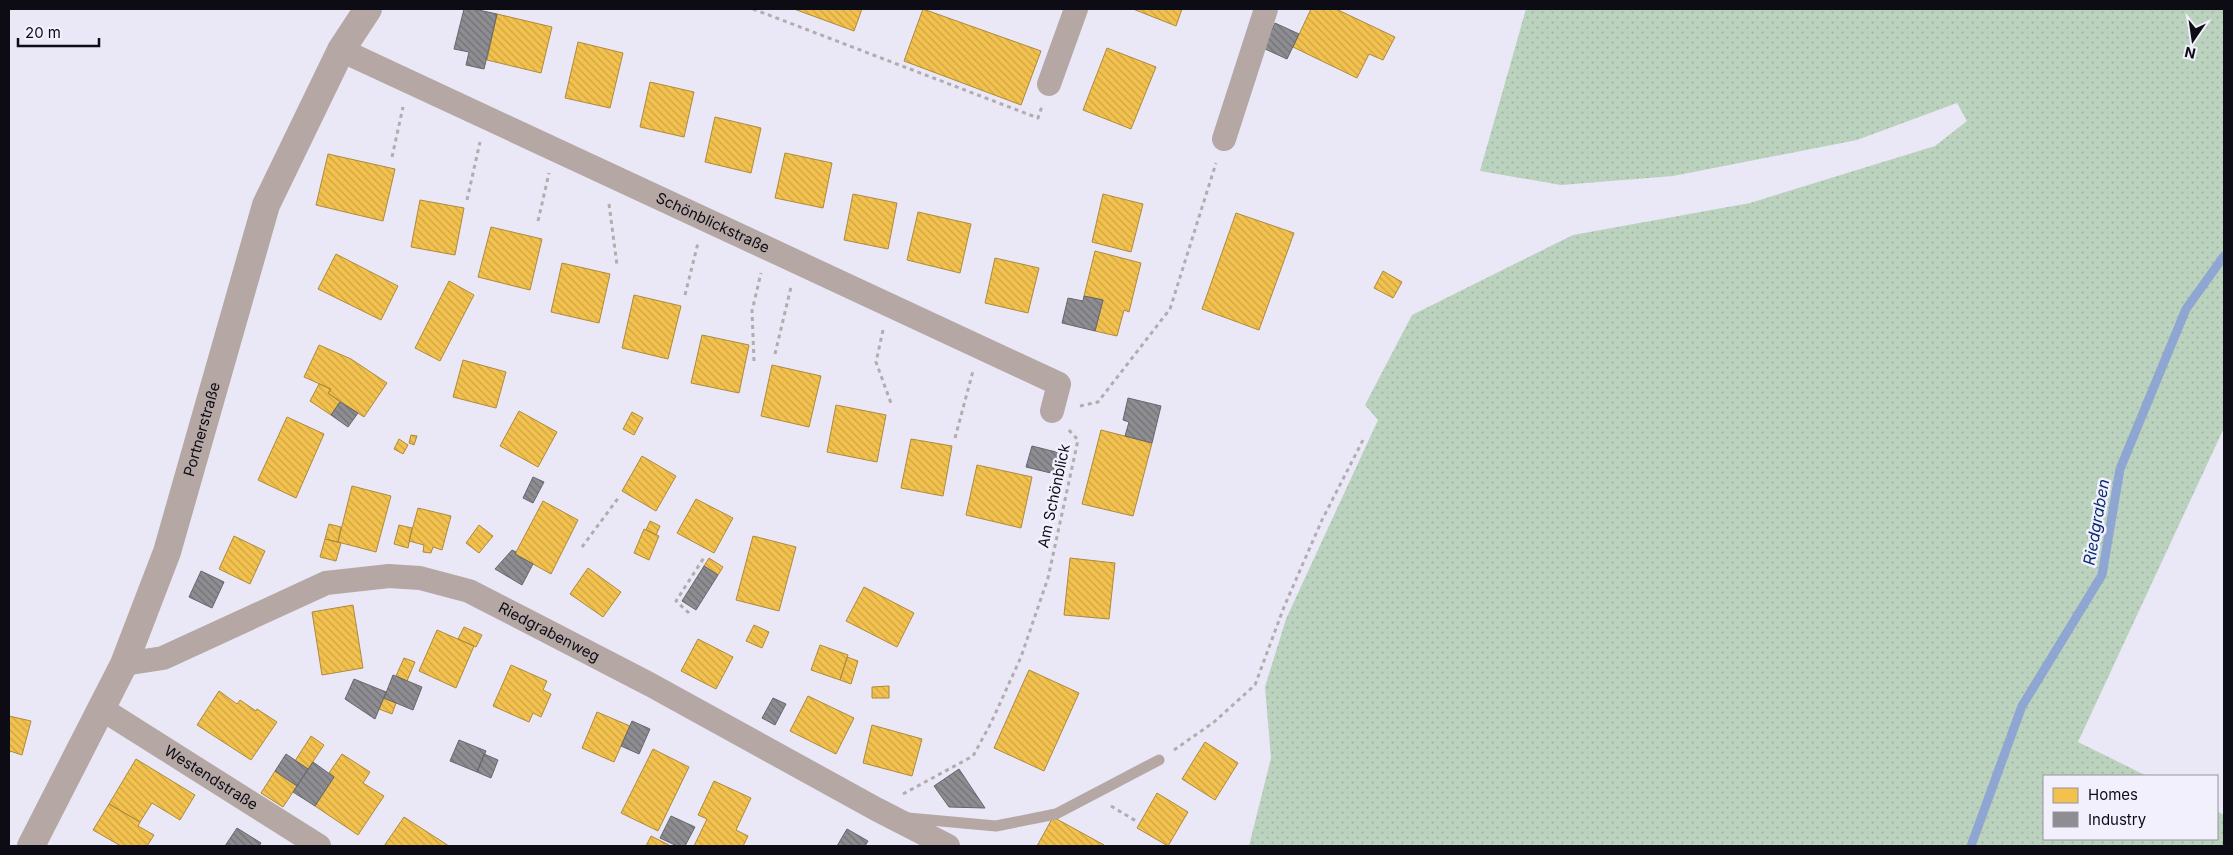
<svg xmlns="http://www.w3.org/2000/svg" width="2233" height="855" font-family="Inter,sans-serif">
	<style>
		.grass { fill: url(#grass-dots) }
		.homes { fill: url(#homes-back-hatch); stroke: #ad8a3d }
		.industry { fill: url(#industry-back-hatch); stroke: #67666c }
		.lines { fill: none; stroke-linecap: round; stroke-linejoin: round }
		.stream { stroke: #90a6d2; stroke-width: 9 }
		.path { stroke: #b3acaf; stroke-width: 3; stroke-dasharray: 4 4; stroke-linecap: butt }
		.service { stroke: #b4a7a4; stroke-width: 11 }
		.minor { stroke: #b4a7a4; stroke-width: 24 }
		.tertiary { stroke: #b4a7a4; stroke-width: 28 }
		.labels { text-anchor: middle; stroke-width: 5; stroke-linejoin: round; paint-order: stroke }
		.street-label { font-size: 15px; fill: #0d0b14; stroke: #f2f0fc }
		.water-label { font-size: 16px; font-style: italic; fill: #072c6f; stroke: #f2f0fc }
	</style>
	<defs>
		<pattern id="grass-dots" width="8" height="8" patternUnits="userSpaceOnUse" patternTransform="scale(1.25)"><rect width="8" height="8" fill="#bbd3be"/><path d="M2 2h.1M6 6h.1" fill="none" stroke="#a0b4a2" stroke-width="1.8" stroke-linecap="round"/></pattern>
		<pattern id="homes-back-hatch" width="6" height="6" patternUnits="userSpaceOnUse" patternTransform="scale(1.25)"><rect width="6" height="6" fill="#f2c14e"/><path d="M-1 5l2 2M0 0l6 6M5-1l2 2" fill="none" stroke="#cea443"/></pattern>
		<pattern id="industry-back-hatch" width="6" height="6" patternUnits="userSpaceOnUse" patternTransform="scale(1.25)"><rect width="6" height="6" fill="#8d8d92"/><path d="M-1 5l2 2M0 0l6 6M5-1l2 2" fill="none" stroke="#727176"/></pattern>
	</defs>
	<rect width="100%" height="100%" fill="#eae7f6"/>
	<!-- grass -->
	<path class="grass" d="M 1526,9 L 2224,9 L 2224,428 L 2078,742 L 2147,776 L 2044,776 L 2044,839 L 2217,839 L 2217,811 L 2224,815 L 2224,846 L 1249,846 L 1271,758 L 1265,687 L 1286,619 L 1378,420 L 1365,405 L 1412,315 L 1573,235 L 1750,203 L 1935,146 L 1967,121 L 1957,103 L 1857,140 L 1673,176 L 1561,185 L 1480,171 Z"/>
	<!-- homes -->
	<path class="homes" d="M 794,9 L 862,9 L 854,31 Z
		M 923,9 L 1041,51 L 1021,105 L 904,61 Z
		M 1133,9 L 1182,9 L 1176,26 Z
		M 1311,9 L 1336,9 L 1395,37 L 1383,60 L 1369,54 L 1357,78 L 1293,47 Z
		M 497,14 L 552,27 L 541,73 L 487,60 Z
		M 578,42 L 623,53 L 610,108 L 565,98 Z
		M 1107,48 L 1156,67 L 1131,129 L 1083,110 Z
		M 650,82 L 694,92 L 684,137 L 640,127 Z
		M 715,117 L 761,128 L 751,173 L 705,162 Z
		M 785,153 L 832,163 L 823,208 L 775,198 Z
		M 328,154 L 395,169 L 383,221 L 316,205 Z
		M 853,194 L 897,203 L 888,249 L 844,240 Z
		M 1103,194 L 1143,204 L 1131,252 L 1092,242 Z
		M 420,200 L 464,208 L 455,255 L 411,247 Z
		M 918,212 L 971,224 L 960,273 L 907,260 Z
		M 1236,213 L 1294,233 L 1259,330 L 1202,309 Z
		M 491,227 L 542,239 L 530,290 L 478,277 Z
		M 1095,251 L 1141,263 L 1129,312 L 1124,310 L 1117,336 L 1095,331 L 1103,300 L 1084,296 Z
		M 336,254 L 398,286 L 381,320 L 318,289 Z
		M 995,258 L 1039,268 L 1028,313 L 985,303 Z
		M 562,263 L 610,274 L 599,323 L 551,312 Z
		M 1383,271 L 1402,282 L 1393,298 L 1374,288 Z
		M 449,281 L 474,295 L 440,361 L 415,348 Z
		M 634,295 L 681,306 L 668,359 L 622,348 Z
		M 702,335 L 749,345 L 739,393 L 691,383 Z
		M 319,345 L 351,359 L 387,383 L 364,417 L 328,393 L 331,389 L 304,377 Z
		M 463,360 L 506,372 L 496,408 L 453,397 Z
		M 772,365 L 821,376 L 809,427 L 761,416 Z
		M 319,384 L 331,389 L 328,393 L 340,402 L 331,415 L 310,401 Z
		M 836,405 L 886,415 L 877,462 L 827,452 Z
		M 519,411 L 557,432 L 538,467 L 500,446 Z
		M 632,412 L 643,418 L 634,435 L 623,429 Z
		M 287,417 L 324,434 L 296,498 L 258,480 Z
		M 1101,430 L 1152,443 L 1133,516 L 1082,504 Z
		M 411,435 L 417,436 L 414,445 L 409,443 Z
		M 399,439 L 408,445 L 403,454 L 394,449 Z
		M 911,439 L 952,446 L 943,496 L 901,488 Z
		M 642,456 L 676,476 L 656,511 L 622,491 Z
		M 977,465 L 1032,477 L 1021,528 L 966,515 Z
		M 352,486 L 391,496 L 376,552 L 338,542 Z
		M 696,499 L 733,518 L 714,553 L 677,533 Z
		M 543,501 L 578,520 L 551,574 L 515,554 Z
		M 418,508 L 451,516 L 442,550 L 433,547 L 431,553 L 423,552 L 424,545 L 409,541 Z
		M 650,521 L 660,526 L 656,535 L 646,530 Z
		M 329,524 L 341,527 L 338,542 L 325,539 Z
		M 399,525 L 412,528 L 408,548 L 394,544 Z
		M 479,525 L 493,536 L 479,553 L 466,543 Z
		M 644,529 L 659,536 L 649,560 L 634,553 Z
		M 234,536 L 265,551 L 250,584 L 219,569 Z
		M 753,536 L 796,547 L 779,611 L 736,600 Z
		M 325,539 L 341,543 L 336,561 L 320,557 Z
		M 709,558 L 723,567 L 718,575 L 704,566 Z
		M 1070,558 L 1115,563 L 1109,619 L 1064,615 Z
		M 588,568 L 621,592 L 603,617 L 570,594 Z
		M 864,587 L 914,613 L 897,647 L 846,621 Z
		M 353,605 L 363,668 L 322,675 L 312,612 Z
		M 754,625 L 769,632 L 762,648 L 746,641 Z
		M 464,627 L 482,635 L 476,647 L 458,639 Z
		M 437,630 L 474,646 L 456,688 L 419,671 Z
		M 698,639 L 733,657 L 716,689 L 681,671 Z
		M 820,645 L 848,655 L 840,680 L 811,670 Z
		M 847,657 L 858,661 L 851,684 L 840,680 Z
		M 404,658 L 415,662 L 407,681 L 396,676 Z
		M 511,665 L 547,681 L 543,690 L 551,694 L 541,717 L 533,713 L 529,722 L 493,706 Z
		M 1029,670 L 1079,693 L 1044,771 L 994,748 Z
		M 889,686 L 889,698 L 872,698 L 872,687 Z
		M 219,691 L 237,704 L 240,700 L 256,711 L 257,709 L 277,722 L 251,760 L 197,725 Z
		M 808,696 L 854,718 L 836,754 L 790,731 Z
		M 384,698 L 396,703 L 392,714 L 379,709 Z
		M 597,712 L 630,726 L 614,762 L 582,748 Z
		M 9,716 L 31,721 L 22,755 L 10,751 L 9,756 Z
		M 872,725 L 922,739 L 912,776 L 863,763 Z
		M 311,736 L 324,745 L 308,769 L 295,761 Z
		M 1205,742 L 1238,763 L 1215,800 L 1182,779 Z
		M 653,749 L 689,767 L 658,831 L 621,813 Z
		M 342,754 L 370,772 L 363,783 L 384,796 L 358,835 L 315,806 L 334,777 L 329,773 Z
		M 136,759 L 195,795 L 180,820 L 152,803 L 140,822 L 109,804 Z
		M 275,771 L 297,786 L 283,807 L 261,793 Z
		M 714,781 L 751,798 L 736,830 L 748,836 L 743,846 L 694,846 L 707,819 L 698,815 Z
		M 1157,793 L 1188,812 L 1168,846 L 1137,828 Z
		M 109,804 L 140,822 L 138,826 L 154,835 L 147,846 L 121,846 L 93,830 Z
		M 404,817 L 449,846 L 384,846 Z
		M 1053,817 L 1104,845 L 1103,846 L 1037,846 Z
		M 651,836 L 669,845 L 668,846 L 646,846 Z"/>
	<!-- industry -->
	<path class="industry" d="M 464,9 L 474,9 L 497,14 L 484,69 L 466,65 L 469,52 L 454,49 Z
		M 1275,23 L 1299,34 L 1287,59 L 1263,48 Z
		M 1084,296 L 1103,300 L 1095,331 L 1062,323 L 1068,298 L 1083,301 Z
		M 1128,398 L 1161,406 L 1152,443 L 1125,436 L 1129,422 L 1123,420 Z
		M 340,402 L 358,413 L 348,427 L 331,415 Z
		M 1032,446 L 1064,454 L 1059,475 L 1026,467 Z
		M 533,477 L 544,482 L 533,503 L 523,498 Z
		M 512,550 L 516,552 L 515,554 L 533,564 L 522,585 L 495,569 Z
		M 704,566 L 718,575 L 696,610 L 682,601 Z
		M 201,571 L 224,582 L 212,608 L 189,597 Z
		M 393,675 L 422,687 L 413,710 L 384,698 Z
		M 354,679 L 386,692 L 375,719 L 345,699 Z
		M 773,698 L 786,704 L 775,725 L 762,718 Z
		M 632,721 L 650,729 L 639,754 L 621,746 Z
		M 459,740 L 486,751 L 477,772 L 450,761 Z
		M 286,754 L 308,769 L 297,786 L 275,771 Z
		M 484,754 L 498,760 L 491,778 L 477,772 Z
		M 313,762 L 334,777 L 315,806 L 293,792 Z
		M 959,769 L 985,808 L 949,807 L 934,786 Z
		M 671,816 L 695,827 L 685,846 L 677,846 L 660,838 Z
		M 237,828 L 261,843 L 259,846 L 225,846 Z
		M 847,829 L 868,841 L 865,846 L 837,846 Z"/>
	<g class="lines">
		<!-- stream -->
		<path class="stream" d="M 1971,846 L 2022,706 L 2102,575 L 2120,469 L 2186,309 L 2224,256"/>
		<!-- path -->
		<path class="path" d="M 753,9 L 1038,118 L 1042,106
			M 392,157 L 403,107
			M 467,200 L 480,142
			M 609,204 L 617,265
			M 538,221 L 549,173
			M 685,295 L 698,243
			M 883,330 L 876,362 L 892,406
			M 775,354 L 791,287
			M 754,361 L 752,311 L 761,273
			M 1080,406 L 1098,402 L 1170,309 L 1216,163
			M 955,438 L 973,371
			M 582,547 L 619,497
			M 689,613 L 676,601 L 705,556
			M 1174,750 L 1214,722 L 1255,685 L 1284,607 L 1322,520 L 1363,440
			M 903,794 L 973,756 L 991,723 L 1021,657 L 1048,578 L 1078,440 L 1068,429
			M 1111,806 L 1136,821"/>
		<!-- service -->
		<path class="service" d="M 908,818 L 996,826 L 1056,814 L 1159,760"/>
		<!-- minor -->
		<g class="minor">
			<path id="s1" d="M 341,50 L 1059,384 L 1052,411"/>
			<path d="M 1049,84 L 1076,9"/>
			<path d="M 1224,139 L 1266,9"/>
			<path id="s2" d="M 124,664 L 163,658 L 326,583 L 389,576 L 420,578 L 469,591 L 541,628 L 651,685 L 876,809 L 948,846"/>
			<path id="s3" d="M 102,709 L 319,846"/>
		</g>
		<!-- tertiary -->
		<path class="tertiary" id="s4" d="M 31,846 L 124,664 L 167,552 L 266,205 L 341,50 L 368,9"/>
	</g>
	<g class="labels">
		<!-- street labels -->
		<g class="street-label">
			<text dy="5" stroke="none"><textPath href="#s1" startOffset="410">Schönblickstraße</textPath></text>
			<text dy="5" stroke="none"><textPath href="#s4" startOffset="452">Portnerstraße</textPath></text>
			<text transform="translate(1054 496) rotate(-78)" y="5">Am Schönblick</text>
			<text dy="5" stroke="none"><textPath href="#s2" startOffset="454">Riedgrabenweg</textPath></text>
			<text dy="5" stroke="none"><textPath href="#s3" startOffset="129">Westendstraße</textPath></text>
		</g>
		<!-- water labels -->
		<g class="water-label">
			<text transform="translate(2096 522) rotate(-80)" y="6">Riedgraben</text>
		</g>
	</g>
	<!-- border -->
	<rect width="2233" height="855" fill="none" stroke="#0d0b14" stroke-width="20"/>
	<!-- legend -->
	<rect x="2043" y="775" width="175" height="65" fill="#f2f0fc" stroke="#96949f"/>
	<rect x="2053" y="788" width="25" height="15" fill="#f2c14e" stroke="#96949f"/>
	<text x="2088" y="800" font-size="15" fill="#0d0b14">Homes</text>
	<rect x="2053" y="812" width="25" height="15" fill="#8d8d92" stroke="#96949f"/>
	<text x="2088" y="825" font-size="15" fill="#0d0b14">Industry</text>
	<!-- north arrow -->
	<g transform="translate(2193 40) rotate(193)" stroke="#f2f0fc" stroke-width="4" paint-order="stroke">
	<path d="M0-4L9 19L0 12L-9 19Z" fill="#0d0b14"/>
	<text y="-8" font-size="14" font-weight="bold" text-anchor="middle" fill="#0d0b14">N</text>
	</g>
	<!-- scale -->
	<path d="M18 38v8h81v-8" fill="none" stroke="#0d0b14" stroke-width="2.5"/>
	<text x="25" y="38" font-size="15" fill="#0d0b14" stroke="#f2f0fc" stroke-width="4" paint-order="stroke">20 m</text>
</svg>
